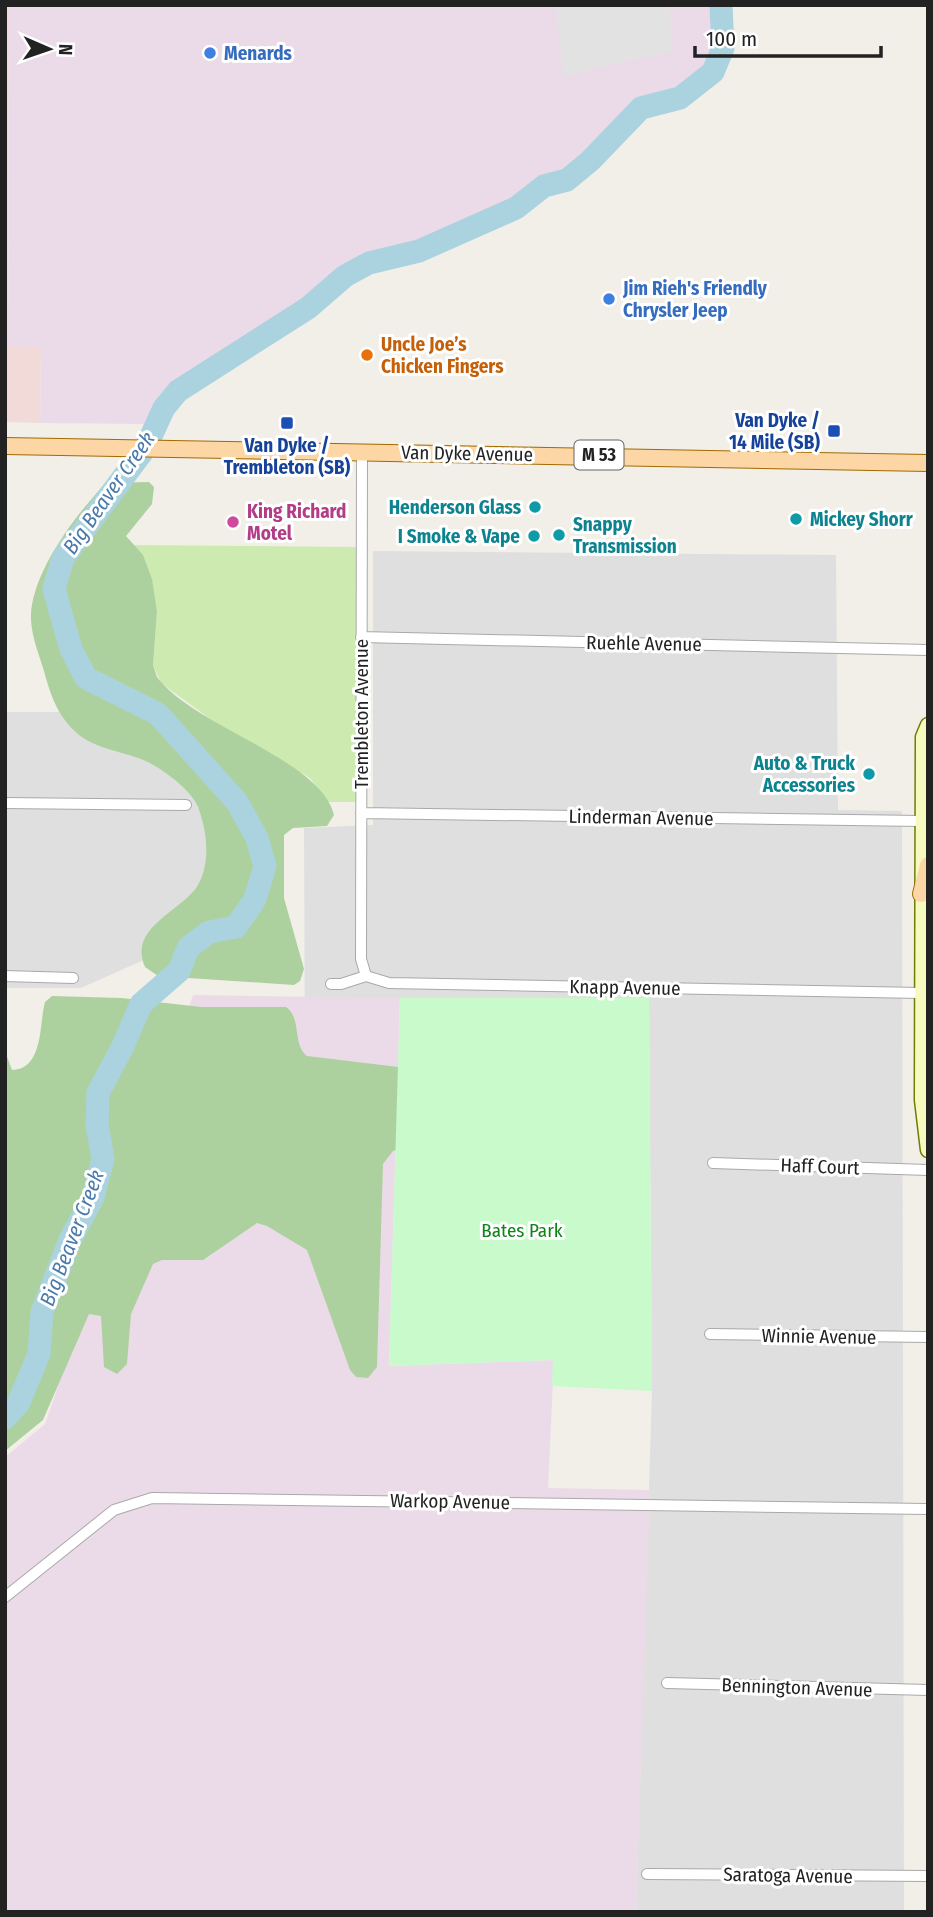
<svg xmlns="http://www.w3.org/2000/svg" width="933" height="1917" font-family="'Fira Sans Condensed',sans-serif">
	<style>
		.residential { fill: #e0dfdf }
		.commercial { fill: #f2dad9 }
		.industrial { fill: #ebdbe8 }
		.grass { fill: #cdebb0 }
		.forest { fill: #add19e }
		.park { fill: #c8facc }
		.parking { fill: #e2e2e2 }
		.lines { fill: none; stroke-linecap: round; stroke-linejoin: round }
		.river { stroke: #aad3df; stroke-width: 23 }
		.minor-casing { stroke: #a9a9a9; stroke-width: 12 }
		.secondary-casing { stroke: #707d05; stroke-width: 17 }
		.primary-casing { stroke: #a06b00; stroke-width: 18 }
		.minor { stroke: #fff; stroke-width: 10 }
		.secondary { stroke: #f7fabf; stroke-width: 14 }
		.primary { stroke: #fcd6a4; stroke-width: 16 }
		.shop-dot { fill: #3f7fe0; stroke: #fff; stroke-width: 2.5 }
		.food-dot { fill: #e8710a; stroke: #fff; stroke-width: 2.5 }
		.transit-dot { fill: #1a4fb4; stroke: #fff; stroke-width: 2.5 }
		.culture-dot { fill: #0f9aa8; stroke: #fff; stroke-width: 2.5 }
		.hotel-dot { fill: #d1479c; stroke: #fff; stroke-width: 2.5 }
		.labels { text-anchor: middle; stroke-width: 6; stroke-linejoin: round; paint-order: stroke }
		.shield { fill: #fff; stroke: #646464; stroke-width: 2 }
		.shield-label { font-size: 18px; font-weight: bold; fill: #222 }
		.shop-label { font-size: 19px; font-weight: bold; fill: #366cbe; stroke: #fff; text-anchor: start }
		.food-label { font-size: 19px; font-weight: bold; fill: #c56008; stroke: #fff; text-anchor: start }
		.transit-label { font-size: 19px; font-weight: bold; fill: #164399; stroke: #fff; text-anchor: end }
		.street-label { font-size: 19px; fill: #222; stroke: #fff }
		.culture-label { font-size: 19px; font-weight: bold; fill: #0d838f; stroke: #fff; text-anchor: end }
		.hotel-label { font-size: 19px; font-weight: bold; fill: #b23c85; stroke: #fff; text-anchor: start }
		.park-label { font-size: 19px; fill: #0c8416; stroke: #fff }
		.water-label { font-size: 21px; font-style: italic; fill: #4a7aab; stroke: #fff }
	</style>
	<rect width="100%" height="100%" fill="#f2efe9"/>
	<!-- residential -->
	<path class="residential" d="M 373,551 L 836,555 L 838,810 L 902,811 L 904,1912 L 636,1912 L 652,1391 L 649,999 L 400,998 L 305,1064 L 304,828 L 373,825 Z
		M 5,712 L 73,712 L 204,794 L 214,863 L 157,954 L 81,988 L 5,988 Z"/>
	<!-- commercial -->
	<path class="commercial" d="M 5,5 L 9,5 L 8,346 L 41,347 L 40,423 L 5,422 Z"/>
	<!-- industrial -->
	<path class="industrial" d="M 9,5 L 718,5 L 719,42 L 711,63 L 697,79 L 683,90 L 639,102 L 583,160 L 562,176 L 488,217 L 413,247 L 364,261 L 309,302 L 170,390 L 154,405 L 144,424 L 40,423 L 41,348 L 8,346 Z
		M 193,995 L 400,998 L 389,1366 L 554,1360 L 548,1488 L 650,1490 L 636,1912 L 5,1912 L 5,1457 L 45,1424 Z"/>
	<!-- grass -->
	<path class="grass" d="M 130,545 L 356,547 L 356,802 L 328,802 L 310,778 L 224,729 L 161,683 L 153,665 L 157,612 Z"/>
	<!-- forest -->
	<path class="forest" d="M 149,482 L 154,487 L 152,504 L 126,536 L 143,555 L 152,579 L 157,612 L 153,665 L 157,677 C 194,727 321,759 334,815 L 327,826 L 293,828 L 284,835 L 284,898 L 304,969 L 300,981 L 294,985 L 158,976 L 145,967 C 127,927 183,911 198,885 C 211,862 207,831 198,807 C 191,789 157,764 138,758 C 118,751 96,748 79,735 C 58,717 51,697 44,671 C 39,655 32,638 31,620 C 29,575 77,513 106,483 Z
		M 52,996 L 122,998 L 201,1007 L 286,1007 C 302,1018 292,1044 307,1056 L 440,1072 L 443,1133 L 393,1151 L 383,1164 L 377,1367 L 368,1378 L 356,1377 L 350,1370 L 307,1250 L 267,1226 L 257,1223 L 203,1260 L 162,1260 L 153,1264 L 131,1314 L 127,1364 L 117,1374 L 104,1367 L 101,1316 L 89,1314 L 43,1420 L 5,1451 L 5,1051 L 12,1070 C 44,1069 39,1023 45,1002 Z"/>
	<!-- park -->
	<path class="park" d="M 400,998 L 649,998 L 652,1391 L 552,1386 L 553,1360 L 389,1366 Z"/>
	<!-- parking -->
	<path class="parking" d="M 556,5 L 669,5 L 673,51 L 563,76 Z"/>
	<g class="lines">
		<!-- river -->
		<path class="river" d="M 5,1418 L 18,1404 L 39,1354 L 42,1312 L 70,1240 L 93,1197 L 103,1159 L 97,1124 L 98,1093 L 123,1046 L 141,1004 L 179,971 L 188,948 L 209,932 L 236,927 L 255,899 L 265,866 L 257,838 L 237,802 L 158,714 L 86,678 L 71,649 L 54,589 L 63,558 L 146,447 L 164,408 L 178,391 L 308,308 L 345,276 L 369,263 L 419,251 L 516,208 L 544,186 L 567,180 L 590,161 L 641,108 L 680,98 L 713,72 L 723,48 L 721,5"/>
		<!-- minor casing -->
		<g class="minor-casing">
			<path id="minor" d="M 362,451 L 361,959 L 366,976
				M 361,637 L 928,650
				M 5,803 L 186,805
				M 361,813 L 921,821
				M 5,976 L 73,978
				M 331,984 L 341,984 L 366,976 L 389,983 L 921,993
				M 713,1163 L 928,1170
				M 710,1334 L 928,1337
				M 5,1597 L 114,1510 L 152,1498 L 928,1509
				M 667,1683 L 928,1690
				M 647,1874 L 928,1876"/>
		</g>
		<!-- secondary casing -->
		<g class="secondary-casing">
			<path id="secondary" d="M 928,725 L 923,737 L 922,1100 L 928,1150"/>
		</g>
		<!-- primary casing -->
		<g class="primary-casing">
			<path id="primary" d="M 5,446 L 928,463
				M 921,894 L 928,865"/>
		</g>
		<!-- minor -->
		<use href="#minor" class="minor"/>
		<!-- secondary -->
		<use href="#secondary" class="secondary"/>
		<!-- primary -->
		<use href="#primary" class="primary"/>
	</g>
	<!-- markers -->
	<g class="shop-dot">
		<circle cx="210" cy="53" r="7"/>
		<circle cx="609" cy="299" r="7"/>
	</g>
	<circle class="food-dot" cx="367" cy="355" r="7"/>
	<g class="transit-dot">
		<rect x="280" y="416" width="14" height="14" rx="3.5"/>
		<rect x="827" y="424" width="14" height="14" rx="3.5"/>
	</g>
	<g class="culture-dot">
		<circle cx="535" cy="507" r="7"/>
		<circle cx="796" cy="519" r="7"/>
		<circle cx="559" cy="535" r="7"/>
		<circle cx="534" cy="536" r="7"/>
		<circle cx="869" cy="774" r="7"/>
	</g>
	<circle class="hotel-dot" cx="233" cy="522" r="7"/>
	<g class="labels">
		<!-- shield labels -->
		<rect class="shield" x="574.5" y="440.5" width="49" height="29" rx="5"/>
		<g class="shield-label">
			<text x="599" y="461">M 53</text>
		</g>
		<!-- shop labels -->
		<g class="shop-label">
			<text x="224" y="60">Menards</text>
			<text x="623" y="295">Jim Rieh's Friendly<tspan x="623" dy="22">Chrysler Jeep</tspan></text>
		</g>
		<!-- food labels -->
		<g class="food-label">
			<text x="381" y="351">Uncle Joe’s<tspan x="381" dy="22">Chicken Fingers</tspan></text>
		</g>
		<!-- transit labels -->
		<g class="transit-label">
			<text x="820" y="427">Van Dyke /<tspan x="820" dy="22">14 Mile (SB)</tspan></text>
			<text x="287" y="452" text-anchor="middle">Van Dyke /<tspan x="287" dy="22">Trembleton (SB)</tspan></text>
		</g>
		<!-- street labels -->
		<g class="street-label">
			<text transform="translate(467 453) rotate(1)" y="7">Van Dyke Avenue</text>
			<text transform="translate(644 643) rotate(1)" y="7">Ruehle Avenue</text>
			<text transform="translate(361 714) rotate(-90)" y="7">Trembleton Avenue</text>
			<text transform="translate(641 817) rotate(1)" y="7">Linderman Avenue</text>
			<text transform="translate(625 987) rotate(1)" y="7">Knapp Avenue</text>
			<text transform="translate(820 1166) rotate(2)" y="7">Haff Court</text>
			<text transform="translate(819 1336) rotate(1)" y="7">Winnie Avenue</text>
			<text transform="translate(450 1501) rotate(1)" y="7">Warkop Avenue</text>
			<text transform="translate(797 1687) rotate(2)" y="7">Bennington Avenue</text>
			<text transform="translate(788 1875) rotate(1)" y="7">Saratoga Avenue</text>
		</g>
		<!-- culture labels -->
		<g class="culture-label">
			<text x="521" y="514">Henderson Glass</text>
			<text x="810" y="526" text-anchor="start">Mickey Shorr</text>
			<text x="573" y="531" text-anchor="start">Snappy<tspan x="573" dy="22">Transmission</tspan></text>
			<text x="520" y="543">I Smoke &amp; Vape</text>
			<text x="855" y="770">Auto &amp; Truck<tspan x="855" dy="22">Accessories</tspan></text>
		</g>
		<!-- hotel labels -->
		<g class="hotel-label">
			<text x="247" y="518">King Richard<tspan x="247" dy="22">Motel</tspan></text>
		</g>
		<!-- park labels -->
		<g class="park-label">
			<text x="522" y="1237">Bates Park</text>
		</g>
		<!-- water labels -->
		<g class="water-label">
			<text transform="translate(109 493) rotate(-55)" y="7">Big Beaver Creek</text>
			<text transform="translate(72 1238) rotate(-69)" y="7">Big Beaver Creek</text>
		</g>
	</g>
	<!-- border -->
	<rect width="933" height="1917" fill="none" stroke="#222222" stroke-width="14"/>
	<!-- north arrow -->
	<g transform="translate(49 49) rotate(92)" stroke="#ffffff" stroke-width="5" paint-order="stroke">
	<path d="M0-5L12 26L0 18L-12 26Z" fill="#222222"/>
	<text y="-10" font-size="19" font-weight="bold" text-anchor="middle" fill="#222222">N</text>
	</g>
	<!-- scale -->
	<path d="M695 46v10h186v-10" fill="none" stroke="#222222" stroke-width="3.5"/>
	<text x="706" y="46" font-size="21" fill="#222222" stroke="#ffffff" stroke-width="5" paint-order="stroke">100 m</text>
</svg>
